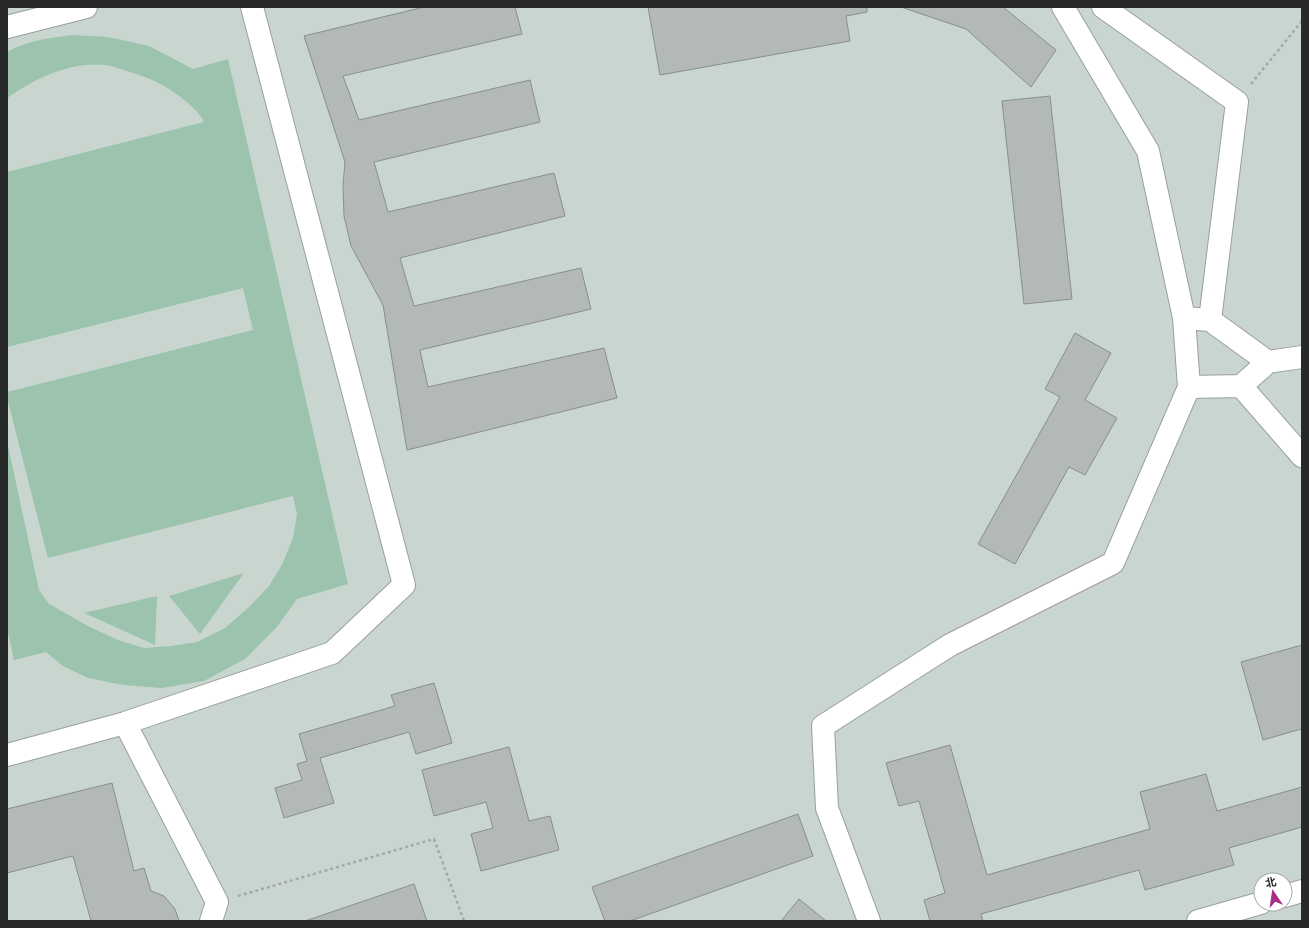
<svg xmlns="http://www.w3.org/2000/svg" width="1309" height="928" font-family="'PT Sans','Noto Sans SC',sans-serif">
	<style>
		.built { fill: #c9d6cf; fill-rule: evenodd }
		.green { fill: #9bc3ad }
		.building { fill: #b3b9b6; stroke: #898e8b }
		.lines { fill: none; stroke-linecap: round; stroke-linejoin: round }
		.minor-casing { stroke: #9a9f9c; stroke-width: 24 }
		.path { stroke: #a4a9a7; stroke-width: 2.5; stroke-dasharray: 3 3; stroke-linecap: butt }
		.minor { stroke: #fff; stroke-width: 22 }
	</style>
	<rect width="100%" height="100%" fill="#dce2df"/>
	<!-- built -->
	<path class="built" d="M 7,7 L 1302,7 L 1302,921 L 7,921 ZM 1261,880 L 1285,880 L 1285,904 L 1261,904 Z"/>
	<!-- green -->
	<path class="green" d="M 71,35 L 108,37 L 149,46 L 193,69 L 228,59 L 348,584 L 297,599 L 276,628 L 245,659 L 204,681 L 162,688 L 123,685 L 88,678 L 63,666 L 46,652 L 14,660 L 7,628 L 7,441 L 39,590 L 49,604 L 88,626 L 118,640 L 144,648 L 171,646 L 197,642 L 225,628 L 249,607 L 269,586 L 282,565 L 293,538 L 297,514 L 293,496 L 48,558 L 7,398 L 7,392 L 253,330 L 243,288 L 7,347 L 7,172 L 204,122 C 198,109 181,97 169,89 C 157,81 143,76 130,72 C 122,70 114,66 106,65 C 70,61 36,78 7,98 L 7,52 C 26,41 49,38 71,35 Z
		M 244,573 L 200,634 L 169,596 Z
		M 157,596 L 155,645 L 84,613 Z"/>
	<!-- building -->
	<path class="building" d="M 424,7 L 515,7 L 522,34 L 343,76 L 359,120 L 530,80 L 540,122 L 374,162 L 388,212 L 554,173 L 565,216 L 400,258 L 414,306 L 581,268 L 591,309 L 420,350 L 428,387 L 604,348 L 617,398 L 407,450 L 383,305 L 351,246 L 344,216 L 343,185 L 345,162 L 304,36 Z
		M 648,7 L 867,7 L 867,12 L 846,16 L 850,41 L 660,75 Z
		M 901,7 L 1003,7 L 1056,50 L 1031,87 L 966,29 Z
		M 1050,96 L 1072,299 L 1024,304 L 1002,101 Z
		M 1075,333 L 1111,353 L 1085,400 L 1117,418 L 1085,475 L 1069,467 L 1015,564 L 978,544 L 1060,397 L 1045,389 Z
		M 1302,645 L 1302,733 L 1301,729 L 1263,740 L 1241,662 Z
		M 434,683 L 452,743 L 416,754 L 409,732 L 320,758 L 334,803 L 284,818 L 275,788 L 302,780 L 297,764 L 307,761 L 299,734 L 395,706 L 391,695 Z
		M 950,745 L 987,875 L 1150,829 L 1140,792 L 1206,774 L 1217,811 L 1302,787 L 1302,827 L 1229,848 L 1234,865 L 1145,890 L 1139,870 L 981,914 L 983,921 L 930,921 L 924,900 L 945,893 L 919,801 L 899,806 L 886,763 Z
		M 509,747 L 529,821 L 550,816 L 559,850 L 481,871 L 471,834 L 493,828 L 486,802 L 434,816 L 422,770 Z
		M 112,783 L 134,871 L 144,868 L 151,891 L 164,896 L 175,909 L 179,921 L 91,921 L 73,856 L 7,873 L 7,809 Z
		M 798,814 L 813,856 L 630,921 L 605,921 L 592,887 Z
		M 414,884 L 427,921 L 305,921 Z
		M 799,899 L 826,921 L 781,921 Z"/>
	<g class="lines">
		<!-- minor casing -->
		<g class="minor-casing">
			<path id="minor" d="M 1063,7 L 1148,151 L 1184,318 L 1189,387 L 1241,386 L 1268,362 L 1210,320 L 1184,318
				M 1103,7 L 1237,102 L 1210,320
				M 7,27 L 86,7
				M 1268,362 L 1302,357
				M 1241,386 L 1302,456
				M 125,723 L 217,902 L 211,921
				M 7,755 L 125,723 L 332,653 L 404,585 L 252,7
				M 1285,896 L 1302,891
				M 869,921 L 827,808 L 823,726 L 950,645 L 1113,563 L 1189,387
				M 1198,921 L 1261,903"/>
		</g>
		<!-- path -->
		<path class="path" d="M 1251,84 L 1302,21
			M 238,896 L 434,839 L 464,921"/>
		<!-- minor -->
		<use href="#minor" class="minor"/>
	</g>
	<!-- border -->
	<rect width="1309" height="928" fill="none" stroke="#282a29" stroke-width="16"/>
	<!-- north arrow -->
	<g transform="translate(1273 892) rotate(347)"><circle r="19" fill="#ffffff" stroke="#a9aaa9"/>
	<path d="M0-3L7 15L0 10L-7 15Z" fill="#a62e85"/>
	<text y="-6" font-size="11" font-weight="bold" text-anchor="middle" fill="#282a29">北</text>
	</g>
</svg>
